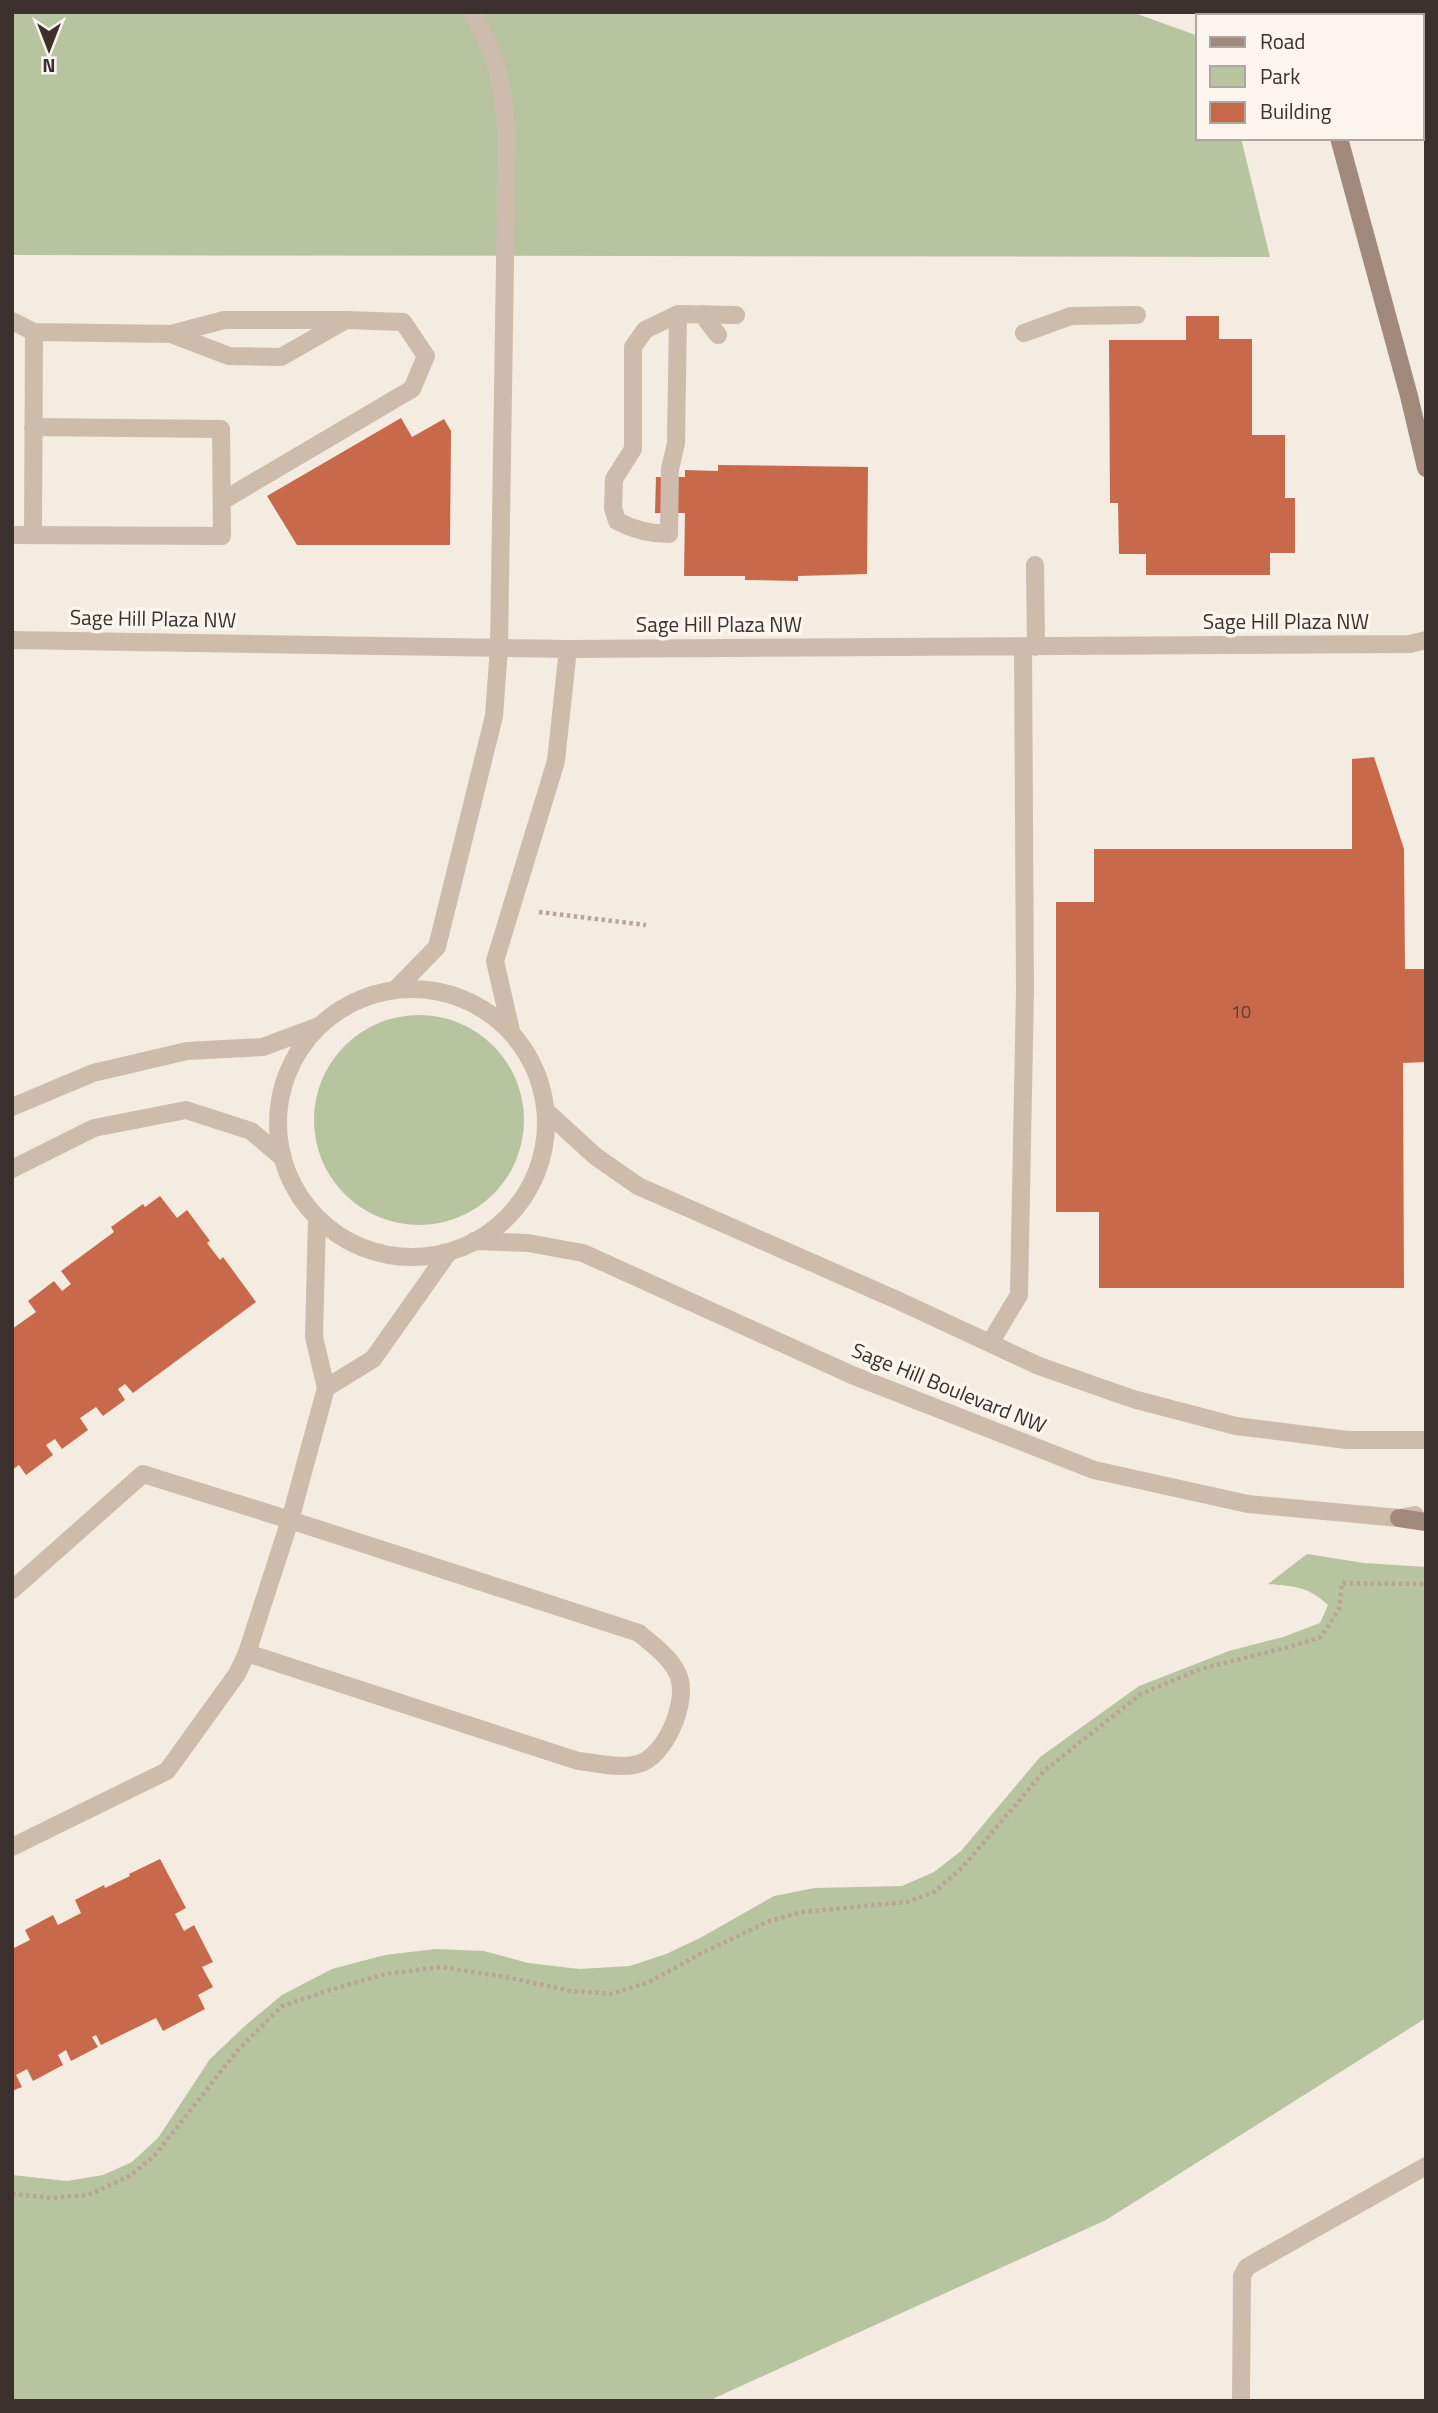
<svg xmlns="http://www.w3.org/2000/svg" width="1438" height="2413" font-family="'Titillium Web',sans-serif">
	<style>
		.green { fill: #b8c4a0 }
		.building { fill: #c8694b }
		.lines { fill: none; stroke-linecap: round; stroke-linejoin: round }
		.path { stroke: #b9a596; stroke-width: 4.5; stroke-dasharray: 3.5 3.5; stroke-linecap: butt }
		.service { stroke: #cdbbac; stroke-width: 18 }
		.minor { stroke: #cdbbac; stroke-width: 18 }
		.secondary { stroke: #a18a7d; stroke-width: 18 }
		.labels { text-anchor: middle; stroke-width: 7; stroke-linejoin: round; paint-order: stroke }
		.number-label { font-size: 18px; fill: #5e3e33 }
		.street-label { font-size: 21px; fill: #3b302b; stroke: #fbf5ee }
	</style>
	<rect width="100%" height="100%" fill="#f4ebe1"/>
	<!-- green -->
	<path class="green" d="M 12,12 L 1132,12 L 1198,36 L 1198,138 L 1241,138 L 1270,257 L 12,255 Z
		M314 1120a105 105 0 1 1 210 0a105 105 0 1 1-210 0Z
		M 1307,1554 L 1364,1563 L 1426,1567 L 1426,2018 L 1106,2220 L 708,2401 L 12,2401 L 12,2175 L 67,2181 L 103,2175 L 132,2162 L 158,2138 L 210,2059 L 247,2024 L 282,1995 L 332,1969 L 385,1955 L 436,1949 L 484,1951 L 528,1963 L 580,1969 L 630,1966 L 666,1954 L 700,1938 L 774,1896 L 815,1888 L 902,1886 L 934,1872 L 961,1851 L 1040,1757 L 1139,1686 L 1229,1651 L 1283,1637 L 1320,1623 L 1328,1605 C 1308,1586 1294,1586 1268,1584 Z"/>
	<!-- building -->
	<path class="building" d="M 1186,316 L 1219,316 L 1219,339 L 1252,339 L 1252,435 L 1285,435 L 1285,498 L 1295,498 L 1295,553 L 1270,553 L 1270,575 L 1146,575 L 1146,554 L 1119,554 L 1118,503 L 1110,503 L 1109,340 L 1186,340 Z
		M 401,418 L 412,437 L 444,419 L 451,431 L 450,545 L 297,545 L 267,496 Z
		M 718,465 L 868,467 L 867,574 L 798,576 L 798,581 L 745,580 L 745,576 L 684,576 L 685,513 L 655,513 L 656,477 L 685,477 L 685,470 L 718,471 Z
		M 1374,757 L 1404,849 L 1405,969 L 1426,969 L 1426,1062 L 1403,1063 L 1404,1288 L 1099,1288 L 1099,1212 L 1056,1212 L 1056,902 L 1094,902 L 1094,849 L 1352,849 L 1352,759 Z
		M 160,1196 L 177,1218 L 187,1210 L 210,1241 L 207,1243 L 220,1260 L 223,1257 L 256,1302 L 133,1393 L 125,1384 L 118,1389 L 125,1400 L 103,1416 L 96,1407 L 80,1418 L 88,1430 L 62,1449 L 55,1439 L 46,1445 L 53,1455 L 26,1475 L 19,1465 L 12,1470 L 12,1329 L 36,1312 L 28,1301 L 54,1281 L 62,1291 L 71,1284 L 61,1271 L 114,1232 L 111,1227 L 143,1204 L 145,1207 Z
		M 160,1859 L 186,1908 L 175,1914 L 184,1931 L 194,1925 L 213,1962 L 202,1967 L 213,1987 L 198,1995 L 205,2009 L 163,2031 L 156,2018 L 101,2045 L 96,2035 L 92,2037 L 98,2047 L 71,2061 L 66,2050 L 58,2055 L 63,2065 L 33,2081 L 27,2069 L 16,2075 L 22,2087 L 12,2091 L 12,1949 L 30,1940 L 25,1930 L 53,1915 L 58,1925 L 81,1913 L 75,1900 L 104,1885 L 105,1888 L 130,1876 L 129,1874 Z"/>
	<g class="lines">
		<!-- path -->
		<path class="path" d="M 539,912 L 646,925
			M 12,2194 L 51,2198 L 88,2195 L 130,2176 L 155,2155 L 238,2050 L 282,2006 L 330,1990 L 385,1974 L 441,1967 L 506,1977 L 571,1991 L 611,1994 L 649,1982 L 698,1955 L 769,1921 L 802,1912 L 907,1902 L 934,1892 L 962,1868 L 1045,1770 L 1141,1694 L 1200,1669 L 1289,1647 L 1321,1637 L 1339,1609 L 1342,1583 L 1426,1584"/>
		<!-- service -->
		<path class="service" d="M 678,314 L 676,443 L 670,469 L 669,534 C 650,534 634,530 617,521 L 613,508 L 614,479 L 633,449 L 633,347 L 645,330 Z
			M 678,314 L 736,315
			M 702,314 L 718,335
			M 12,321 L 34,332 L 171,334 L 229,356 L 281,357 L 346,320 L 403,322 L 426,356 L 412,389 L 222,501
			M 1024,333 L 1071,316 L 1137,315
			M 171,334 L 224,320 L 344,320
			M 12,535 L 222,536 L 221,429 L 33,427
			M 33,535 L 34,332
			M 1035,565 L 1036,647
			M 12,640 L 568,649 L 1410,644 L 1426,640
			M 395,990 L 437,947 L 494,716 L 499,648 L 507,135 C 502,84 499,57 471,12
			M 511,1031 L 495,961 L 556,761 L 568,649
			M 990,1343 L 1019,1295 L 1025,990 L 1023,647
			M 247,1653 L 578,1761 C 597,1763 620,1769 638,1764 C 665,1757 688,1703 679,1677 C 672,1658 654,1646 639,1633 L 290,1520"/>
		<!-- minor -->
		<path class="minor" d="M278 1123a134 134 0 1 1 268 0a134 134 0 1 1-268 0Z
			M 12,1107 L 93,1073 L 187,1051 L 263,1047 L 319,1026
			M 547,1112 L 595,1156 L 638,1186 L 897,1300 L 1039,1366 L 1133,1399 L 1236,1426 L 1347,1440 L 1426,1440
			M 12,1169 L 94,1128 L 186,1110 L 251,1131 L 283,1158
			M 474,1241 L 528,1243 L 583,1253 L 852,1375 L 1094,1470 L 1248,1504 L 1399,1518 L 1415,1515
			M 326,1388 L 373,1359 L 448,1253
			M 12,1590 L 143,1474 L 290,1520
			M 12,1847 L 167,1771 L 237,1674 L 247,1653 L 290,1520 L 326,1388 L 314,1337 L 317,1220
			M 1241,2401 L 1242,2276 L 1247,2267 L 1426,2166"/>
		<!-- secondary -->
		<path class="secondary" d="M 1239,12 L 1242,16
			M 1305,12 L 1306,16
			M 1384,12 L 1386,16
			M 1422,119 L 1426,129
			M 1339,138 L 1409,396 L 1426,468
			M 1399,1518 L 1426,1522"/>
	</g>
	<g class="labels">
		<!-- number labels -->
		<g class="number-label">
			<text x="1241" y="1018">10</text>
		</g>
		<!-- street labels -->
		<g class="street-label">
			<text transform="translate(153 619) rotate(1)" y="7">Sage Hill Plaza NW</text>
			<text x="1286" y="629">Sage Hill Plaza NW</text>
			<text x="719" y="632">Sage Hill Plaza NW</text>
			<text transform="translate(949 1388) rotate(22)" y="7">Sage Hill Boulevard NW</text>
		</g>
	</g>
	<!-- border -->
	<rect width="1438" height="2413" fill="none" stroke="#3b302b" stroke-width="28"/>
	<!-- legend -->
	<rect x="1196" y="14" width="228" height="126" fill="#fbf5ee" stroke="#aea6a0" stroke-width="2"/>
	<rect x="1210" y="37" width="35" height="10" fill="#a18a7d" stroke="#aea6a0" stroke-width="2"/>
	<text x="1260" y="49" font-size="21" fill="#3b302b">Road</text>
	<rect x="1210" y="66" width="35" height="21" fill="#b8c4a0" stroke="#aea6a0" stroke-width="2"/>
	<text x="1260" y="84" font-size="21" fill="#3b302b">Park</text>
	<rect x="1210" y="102" width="35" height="21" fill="#c8694b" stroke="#aea6a0" stroke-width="2"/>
	<text x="1260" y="119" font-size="21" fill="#3b302b">Building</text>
	<!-- north arrow -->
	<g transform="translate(49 49) rotate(180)" stroke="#fbf5ee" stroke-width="5" paint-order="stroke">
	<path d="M0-5L12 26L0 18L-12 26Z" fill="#3b302b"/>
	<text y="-10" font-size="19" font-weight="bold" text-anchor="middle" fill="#3b302b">N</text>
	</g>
</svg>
